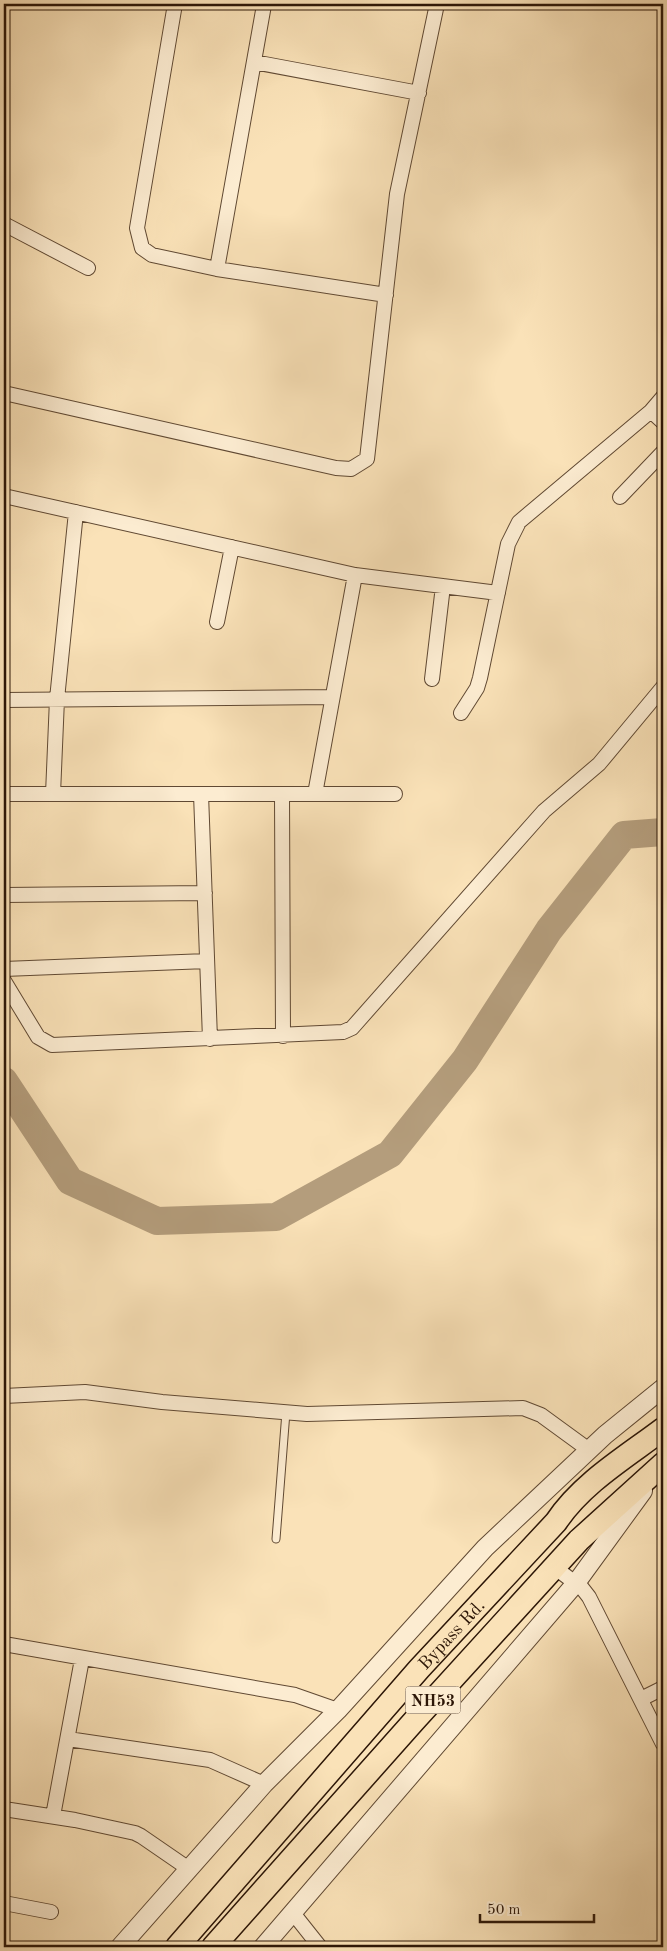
<svg xmlns="http://www.w3.org/2000/svg" width="667" height="1951" font-family="'Old Standard TT',serif">
	<style>
		.lines { fill: none; stroke-linecap: round; stroke-linejoin: round }
		.river { stroke: #b49d7c; stroke-width: 28 }
		.service-casing { stroke: #604933; stroke-width: 9 }
		.minor-casing { stroke: #604933; stroke-width: 16 }
		.tertiary-casing { stroke: #604933; stroke-width: 20 }
		.trunk-casing { stroke: #2c1607; stroke-width: 25 }
		.service { stroke: #fcecd1; stroke-width: 7 }
		.minor { stroke: #fcecd1; stroke-width: 14 }
		.tertiary { stroke: #fcecd1; stroke-width: 18 }
		.trunk { stroke: #fae2b8; stroke-width: 22 }
		.labels { text-anchor: middle; stroke-width: 4; stroke-linejoin: round; paint-order: stroke }
		.shield { fill: #fcecd1; stroke: #6a5644; stroke-width: 1 }
		.shield-label { font-size: 16px; font-weight: bold; fill: #2c1607 }
		.street-label { font-size: 18px; fill: #2c1607; stroke: #fcecd1 }
	</style>
	<rect width="100%" height="100%" fill="#fae2b8"/>
	<filter id="stains"><feTurbulence type="fractalNoise" baseFrequency=".004" numOctaves="4"/><feColorMatrix values="0 0 0 0 .2 0 0 0 0 .09 0 0 0 0 .02 0 0 0 .5 -.17"/></filter>
	<radialGradient id="worn" r=".72"><stop offset=".6" stop-color="#630" stop-opacity="0"/><stop offset="1" stop-color="#630" stop-opacity=".3"/></radialGradient>
	<g class="lines">
		<!-- river -->
		<path class="river" d="M 4,1081 L 70,1181 L 157,1221 L 276,1217 L 390,1154 L 465,1060 L 549,930 L 624,835 L 663,832"/>
		<!-- service casing -->
		<g class="service-casing">
			<path id="service" d="M 276,1539 L 286,1412"/>
		</g>
		<!-- minor casing -->
		<g class="minor-casing">
			<path id="minor" d="M 175,4 L 137,228 L 142,248 L 152,255 L 217,269 L 386,295
				M 254,62 L 419,93
				M 4,224 L 88,268
				M 217,269 L 264,5
				M 4,393 L 336,468 L 351,469 L 367,459 L 397,194 L 437,4
				M 651,411 L 663,422
				M 4,496 L 355,575 L 498,593
				M 620,497 L 663,452
				M 217,622 L 232,547
				M 432,679 L 443,586
				M 4,700 L 332,697
				M 461,713 L 477,688 L 480,678 L 508,544 L 519,522 L 651,411 L 663,397
				M 4,794 L 395,794
				M 53,794 L 57,699 L 76,512
				M 201,794 L 210,1039
				M 282,794 L 283,1036
				M 315,794 L 355,575
				M 4,895 L 205,893
				M 4,969 L 207,961
				M 4,981 L 38,1037 L 52,1045 L 343,1032 L 352,1028 L 544,811 L 599,764 L 663,687
				M 4,1396 L 85,1392 L 162,1402 L 307,1414 L 523,1408 L 541,1415 L 589,1450
				M 554,1567 L 582,1588 L 589,1597 L 663,1744
				M 4,1644 L 295,1695 L 338,1710
				M 641,1699 L 663,1688
				M 68,1739 L 210,1760 L 264,1784
				M 4,1809 L 75,1820 L 135,1833 L 141,1836 L 189,1869
				M 53,1816 L 82,1659
				M 4,1903 L 51,1912
				M 293,1913 L 320,1947"/>
		</g>
		<!-- tertiary casing -->
		<g class="tertiary-casing">
			<path id="tertiary" d="M 120,1947 L 264,1784 L 338,1710 L 485,1548 L 605,1435 L 663,1388
				M 263,1947 L 576,1583 L 643,1491"/>
		</g>
		<!-- trunk casing -->
		<g class="trunk-casing">
			<g id="trunk">
				<path id="s1" d="M 177,1947 L 419,1669 L 556,1522 C 582,1483 626,1457 663,1429"/>
				<path d="M 213,1947 L 414,1721 L 579,1540 L 663,1464"/>
			</g>
		</g>
		<!-- service -->
		<use href="#service" class="service"/>
		<!-- minor -->
		<use href="#minor" class="minor"/>
		<!-- tertiary -->
		<use href="#tertiary" class="tertiary"/>
		<!-- trunk -->
		<use href="#trunk" class="trunk"/>
	</g>
	<g class="labels">
		<!-- shield labels -->
		<rect class="shield" x="405.5" y="1686.5" width="55" height="27" rx="4"/>
		<g class="shield-label">
			<text x="433" y="1706">NH53</text>
		</g>
		<!-- street labels -->
		<g class="street-label">
			<text dy="6" stroke="none"><textPath href="#s1" startOffset="416">Bypass Rd.</textPath></text>
		</g>
	</g>
	<!-- margin -->
	<rect width="667" height="1951" fill="none" stroke="#fae2b8" stroke-width="20"/>
	<rect x="5" y="5" width="657" height="1941" fill="none" stroke="#2c1607" stroke-width="2.5"/>
	<rect x="10" y="10" width="647" height="1931" fill="none" stroke="#2c1607"/>
	<!-- scale -->
	<path d="M480 1914v8h114v-8" fill="none" stroke="#2c1607" stroke-width="2.5"/>
	<text x="487" y="1914" font-size="15" fill="#2c1607" stroke="#fcecd1" stroke-width="4" paint-order="stroke">50 m</text>
	<rect width="100%" height="100%" filter="url(#stains)"/>
	<rect width="100%" height="100%" fill="url(#worn)"/>
</svg>
